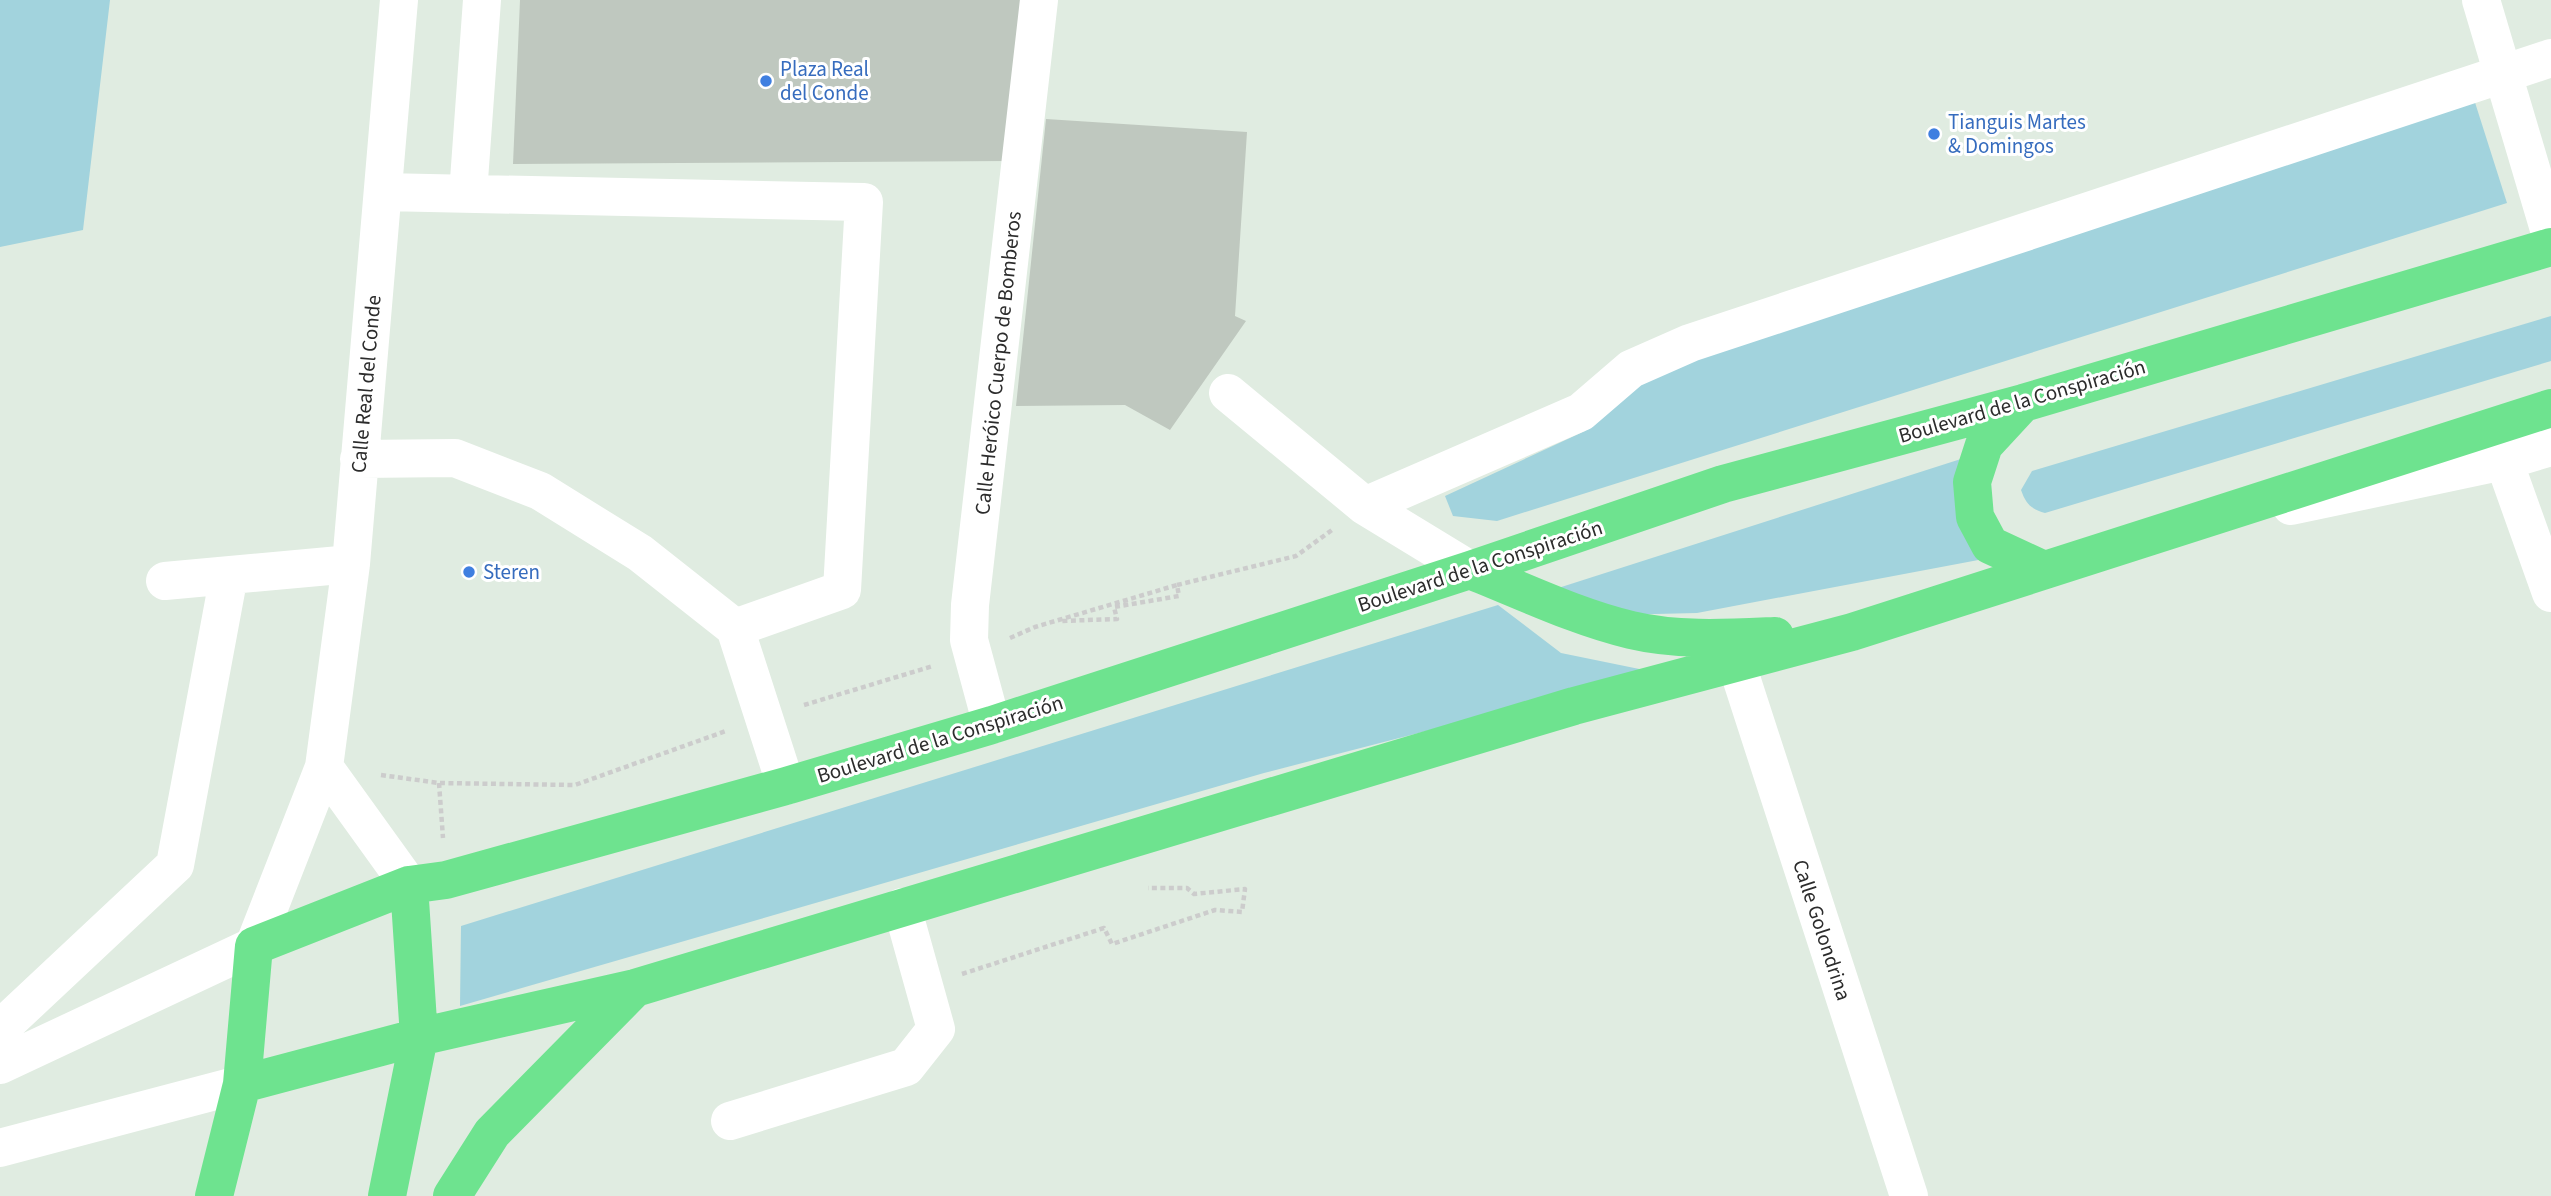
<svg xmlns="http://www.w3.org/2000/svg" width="2551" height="1196" font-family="'Source Sans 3',sans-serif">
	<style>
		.green { fill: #a2d3dd }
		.building { fill: #bfc8bf }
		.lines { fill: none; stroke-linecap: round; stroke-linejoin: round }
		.path { stroke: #ccc; stroke-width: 4.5; stroke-dasharray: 5 3.5; stroke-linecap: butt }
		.minor { stroke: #fff; stroke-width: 38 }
		.major { stroke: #6ee38f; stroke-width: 38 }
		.shop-dot { fill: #3f7fe0; stroke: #fff; stroke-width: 2.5 }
		.labels { text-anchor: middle; stroke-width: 6; stroke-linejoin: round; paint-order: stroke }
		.shop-label { font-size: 21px; fill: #366cbe; stroke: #fff; text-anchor: start }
		.street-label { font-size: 21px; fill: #2c2c2c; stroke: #fff }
	</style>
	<rect width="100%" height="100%" fill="#e0ece1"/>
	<!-- green -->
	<path class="green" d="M 0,0 L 110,0 L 83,230 L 0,247 Z
		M 2472,93 L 2507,203 L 1497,521 L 1453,516 L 1445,496 L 1585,431 L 1643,376 Z
		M 2551,316 L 2551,361 L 2045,513 C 2031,509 2026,504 2021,490 L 2032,471 Z
		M 1964,458 L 1989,558 L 1697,613 L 1613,615 L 1552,590 Z
		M 1498,605 L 1561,653 L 1654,672 L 1264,773 L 460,1006 L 461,926 Z"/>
	<!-- building -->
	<path class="building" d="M 520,0 L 1022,0 L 1008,161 L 513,164 Z
		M 1046,119 L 1247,132 L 1235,316 L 1246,321 L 1170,430 L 1125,405 L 1016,406 Z"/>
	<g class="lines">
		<!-- path -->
		<path class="path" d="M 1177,585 L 1296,556 L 1332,530
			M 1010,638 L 1035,627 L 1177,585 L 1179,596 L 1114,607 L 1117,619 L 1061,621
			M 804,705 L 933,666
			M 381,775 L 439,783 L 575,785 L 726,731
			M 439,783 L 443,838
			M 962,974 L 1104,928 L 1112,944 L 1215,910 L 1242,912 L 1245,889 L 1194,894 L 1187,888 L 1148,888"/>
		<!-- minor -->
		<path class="minor" d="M 2481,0 L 2551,236
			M 383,192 L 864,202 L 842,590 L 735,628 L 786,786
			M 468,194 L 482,0
			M 1228,393 L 1365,506 L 1470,570
			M 359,459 L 455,458 L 540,491 L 640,553 L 735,628
			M 2504,461 L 2551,593
			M 1365,506 L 1581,412 L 1631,369 L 1690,343 L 2551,58
			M 2291,506 L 2504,461 L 2551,447
			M 165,581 L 351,564
			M 1736,662 L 1909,1196
			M 992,725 L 969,640 L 970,605 L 1039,0
			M 324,767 L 409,885
			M 0,1029 L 175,865 L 229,575
			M 0,1065 L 254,946 L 324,767 L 351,564 L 399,0
			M 730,1121 L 906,1067 L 936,1029 L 902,907
			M 0,1148 L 242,1084"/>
		<!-- major -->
		<path class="major" d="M 2023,403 L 1984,445 L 1972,482 L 1975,517 L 1990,545 L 2044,570
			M 1470,570 C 1523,591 1576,617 1631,630 C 1677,641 1728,638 1775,636
			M 242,1084 L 419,1037 L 635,988 L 1574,706 L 1852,632 L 2551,408
			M 214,1196 L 242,1084 L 254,946 L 409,885 L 446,880 L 786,786 L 992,725 L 1470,570 L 1723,484 L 2023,403 L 2551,247
			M 387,1196 L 419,1037 L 409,885
			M 452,1196 L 492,1133 L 635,988"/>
	</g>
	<!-- markers -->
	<g class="shop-dot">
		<circle cx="766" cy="81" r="7"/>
		<circle cx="1934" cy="134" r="7"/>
		<circle cx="469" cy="572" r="7"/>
	</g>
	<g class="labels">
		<!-- shop labels -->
		<g class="shop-label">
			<text x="780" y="76">Plaza Real<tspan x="780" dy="24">del Conde</tspan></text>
			<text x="1948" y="129">Tianguis Martes<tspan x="1948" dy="24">&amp; Domingos</tspan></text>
			<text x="483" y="579">Steren</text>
		</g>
		<!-- street labels -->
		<g class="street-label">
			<text transform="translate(998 363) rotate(-84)" y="7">Calle Heróico Cuerpo de Bomberos</text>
			<text transform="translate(366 384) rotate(-85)" y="7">Calle Real del Conde</text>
			<text transform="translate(2022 401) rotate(-16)" y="7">Boulevard de la Conspiración</text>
			<text transform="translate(1480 566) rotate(-18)" y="7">Boulevard de la Conspiración</text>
			<text transform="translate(940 739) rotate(-17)" y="7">Boulevard de la Conspiración</text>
			<text transform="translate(1822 930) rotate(72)" y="7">Calle Golondrina</text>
		</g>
	</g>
</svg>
